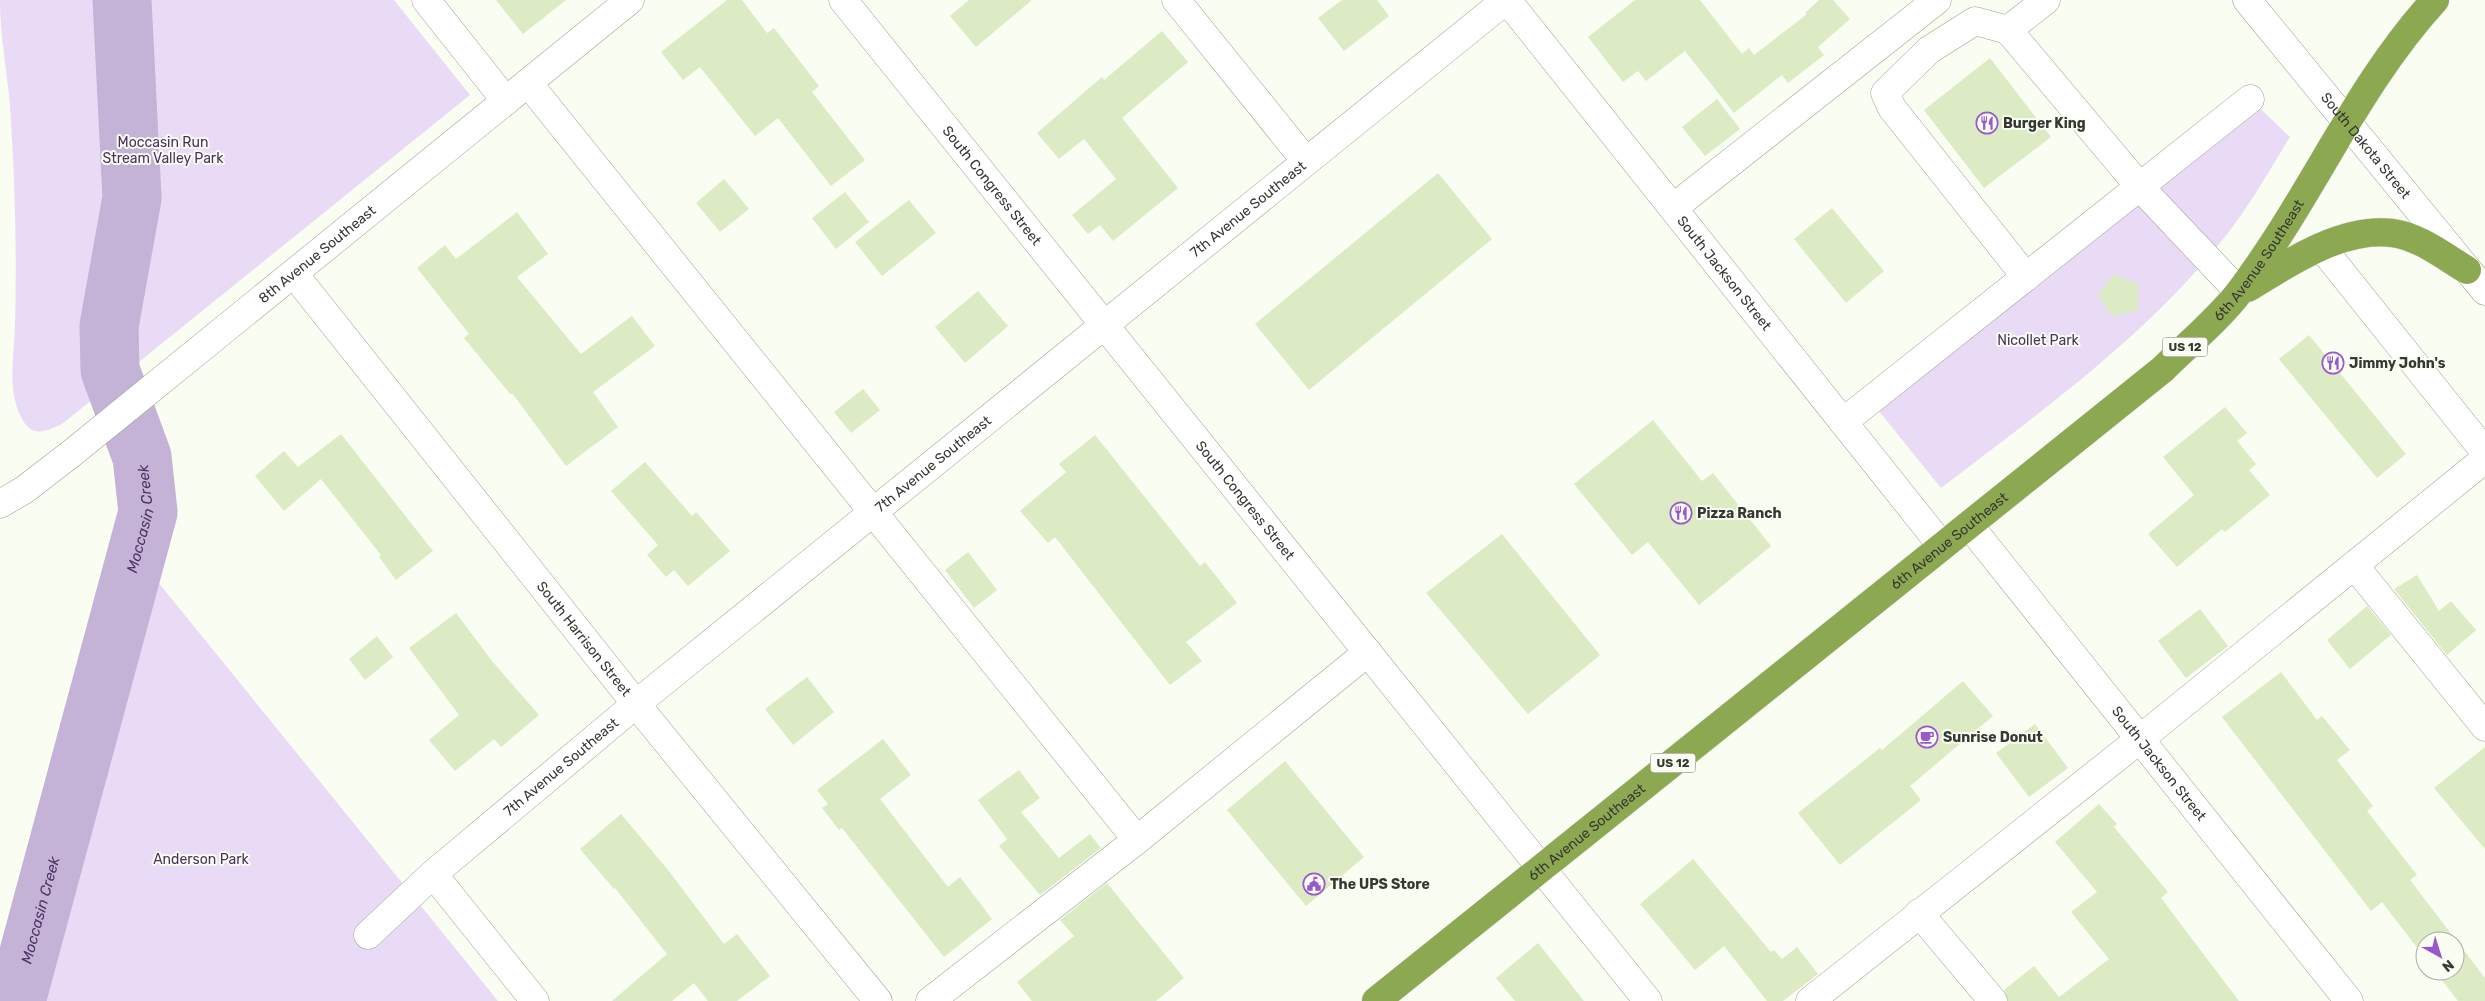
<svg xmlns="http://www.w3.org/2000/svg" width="2485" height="1001" font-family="Rubik,sans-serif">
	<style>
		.green { fill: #e9dbf6 }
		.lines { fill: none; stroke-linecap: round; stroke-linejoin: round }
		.river { stroke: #c4b2d7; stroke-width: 59 }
		.building { fill: #dcebc3 }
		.minor-casing { stroke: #9da196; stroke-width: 29 }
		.highway-casing { stroke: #dbdbda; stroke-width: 29 }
		.minor { stroke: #fff; stroke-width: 28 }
		.highway { stroke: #8ca851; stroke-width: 28 }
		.labels { text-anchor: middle; stroke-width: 4; stroke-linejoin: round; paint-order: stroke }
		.shield { fill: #f9fdf2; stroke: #70736c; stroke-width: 1 }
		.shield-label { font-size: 12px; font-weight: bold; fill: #363833 }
		.poi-label { font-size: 14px; font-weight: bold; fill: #363833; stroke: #f9fdf2; text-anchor: start }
		.park-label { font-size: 14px; fill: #4b3161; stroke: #f9fdf2 }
		.street-label { font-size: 14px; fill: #363833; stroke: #f9fdf2 }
		.water-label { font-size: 15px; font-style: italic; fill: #4e3464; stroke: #f9fdf2 }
	</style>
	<rect width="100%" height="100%" fill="#f9fdf2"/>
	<!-- green -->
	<path class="green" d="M 0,0 L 394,0 L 470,95 L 62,424 C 45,432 31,438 21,417 C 7,390 14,355 15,326 C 17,253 15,180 10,106 C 7,70 0,36 0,0 Z
		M 2250,99 L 2290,137 C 2269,171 2249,207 2224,238 C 2146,337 2040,412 1941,488 L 1870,400 Z
		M 136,555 L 498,1001 L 16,1001 Z"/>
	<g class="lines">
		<!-- river -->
		<path class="river" id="s1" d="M 16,1001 L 148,512 L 142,457 L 110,370 L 109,326 L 132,198 L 122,0"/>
	</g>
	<!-- building -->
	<path class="building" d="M 496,0 L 566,0 L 523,34 Z
		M 727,0 L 742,0 L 767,33 L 774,28 L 819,86 L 812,92 L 865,160 L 831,186 L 778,118 L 755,136 L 700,67 L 683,80 L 661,52 Z
		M 969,0 L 1032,0 L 976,47 L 950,16 Z
		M 1342,0 L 1377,0 L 1389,16 L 1344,51 L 1318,18 Z
		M 1635,0 L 1700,0 L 1742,54 L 1749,48 L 1754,55 L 1807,14 L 1805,13 L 1819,0 L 1833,0 L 1850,19 L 1818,47 L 1824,55 L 1788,83 L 1782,75 L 1734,113 L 1685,51 L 1646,81 L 1638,71 L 1623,82 L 1588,37 Z
		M 1162,31 L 1188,62 L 1122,118 L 1178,188 L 1113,241 L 1100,225 L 1088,234 L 1072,215 L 1116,179 L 1084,139 L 1059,159 L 1037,133 L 1102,77 L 1104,80 Z
		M 1990,58 L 2051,137 L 1984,188 L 1924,110 Z
		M 1717,99 L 1740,129 L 1705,156 L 1682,127 Z
		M 1438,173 L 1492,239 L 1309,390 L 1255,324 Z
		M 724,179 L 749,209 L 720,232 L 696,203 Z
		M 845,192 L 869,222 L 836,249 L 812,218 Z
		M 909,200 L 936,233 L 882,276 L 855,242 Z
		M 1832,208 L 1884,271 L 1846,303 L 1794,239 Z
		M 517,212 L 548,254 L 517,277 L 581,354 L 632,316 L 655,346 L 593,392 L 618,427 L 566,466 L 512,393 L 511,395 L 464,338 L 469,334 L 417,268 L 445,245 L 456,259 Z
		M 2114,274 L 2138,284 L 2138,311 L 2112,316 L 2098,295 Z
		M 978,291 L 1008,326 L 965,363 L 935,327 Z
		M 2309,335 L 2406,454 L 2377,478 L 2279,359 Z
		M 863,389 L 880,410 L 851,433 L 834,412 Z
		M 2225,407 L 2247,433 L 2237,441 L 2256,464 L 2249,470 L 2270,495 L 2225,532 L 2222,529 L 2177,567 L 2148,534 L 2194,495 L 2163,457 Z
		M 1653,420 L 1702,481 L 1713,473 L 1771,546 L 1699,605 L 1648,542 L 1632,555 L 1574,484 Z
		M 341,434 L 433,551 L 396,580 L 379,557 L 381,555 L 321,479 L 284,511 L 255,476 L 284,451 L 298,467 Z
		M 1095,435 L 1200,566 L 1205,562 L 1237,603 L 1186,642 L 1202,661 L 1170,685 L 1055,537 L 1048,543 L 1020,511 L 1066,472 L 1059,464 Z
		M 645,462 L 692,516 L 696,512 L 730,551 L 688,586 L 674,570 L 666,577 L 647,555 L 658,545 L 611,491 Z
		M 1502,534 L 1600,655 L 1528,714 L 1426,593 Z
		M 968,552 L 997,590 L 974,608 L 945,570 Z
		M 2417,575 L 2439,611 L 2451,601 L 2476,630 L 2447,655 L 2394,589 Z
		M 2367,606 L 2391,635 L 2350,669 L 2327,640 Z
		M 2200,609 L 2228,646 L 2186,678 L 2158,641 Z
		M 456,613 L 492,661 L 539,715 L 501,747 L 494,739 L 455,771 L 429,740 L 459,715 L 409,648 Z
		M 377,636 L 393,657 L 365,680 L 349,659 Z
		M 2281,672 L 2317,720 L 2322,716 L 2350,750 L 2337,760 L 2373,806 L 2367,811 L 2417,875 L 2410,880 L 2485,978 L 2485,1001 L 2458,1001 L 2435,971 L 2455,971 L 2455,941 L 2425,941 L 2425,958 L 2382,902 L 2371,911 L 2222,717 Z
		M 807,677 L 834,712 L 793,745 L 765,709 Z
		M 1963,681 L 1993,716 L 1910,786 L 1921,800 L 1840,865 L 1798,813 L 1880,748 L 1882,750 Z
		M 2035,724 L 2068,768 L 2029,797 L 1996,753 Z
		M 883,739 L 911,775 L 880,799 L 948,887 L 960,877 L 992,919 L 944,957 L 842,828 L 839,830 L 822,808 L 828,804 L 817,790 Z
		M 2485,747 L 2485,849 L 2434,788 Z
		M 1285,761 L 1364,857 L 1306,906 L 1227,810 Z
		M 1019,770 L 1040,798 L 1021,812 L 1059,858 L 1090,834 L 1101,848 L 1040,895 L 999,846 L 1007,839 L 978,800 Z
		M 2099,804 L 2117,824 L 2114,827 L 2168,892 L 2161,898 L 2239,1001 L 2008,1001 L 2004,990 L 2034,966 L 2059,997 L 2109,959 L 2071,912 L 2097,892 L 2055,842 Z
		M 621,814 L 668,870 L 724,944 L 737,934 L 770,976 L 737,1001 L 708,1001 L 694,983 L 672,1001 L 612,1001 L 667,954 L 615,888 L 614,889 L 580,849 Z
		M 1693,859 L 1771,952 L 1774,950 L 1782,959 L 1797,947 L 1818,974 L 1783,1001 L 1767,1001 L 1724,946 L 1695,970 L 1640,904 Z
		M 1107,883 L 1184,978 L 1156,1001 L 1032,1001 L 1017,982 L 1074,936 L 1060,920 Z
		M 1538,943 L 1584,1001 L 1515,1001 L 1496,978 Z"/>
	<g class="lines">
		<!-- minor casing -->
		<g class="minor-casing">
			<g id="minor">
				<path d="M 426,0 L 506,101"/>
				<path id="s2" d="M 843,0 L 1648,1001"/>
				<path d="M 1176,0 L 1305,160"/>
				<path id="s3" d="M 1507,0 L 1942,546"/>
				<path d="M 2046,0 L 2008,30 L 2140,187 L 2239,292"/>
				<path id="s4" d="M 2247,0 L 2485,291"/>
				<path d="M 2008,30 L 1975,21 L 1929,50 L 1885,93 L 1892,108 L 2026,277"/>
				<path d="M 528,83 L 1137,840"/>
				<path d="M 1673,208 L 1937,0"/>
				<path d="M 2322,248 L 2485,452"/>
				<path id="s5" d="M 294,274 L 636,704 L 878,1001"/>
				<path d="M 1843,422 L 2250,99"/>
				<path id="s6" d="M 0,504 L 24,490 L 72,453 L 630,0"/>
				<path id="s7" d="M 1969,525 L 2349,1001"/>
				<path d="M 2354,565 L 2485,727"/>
				<path d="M 433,874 L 535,1001"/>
				<path d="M 1919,913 L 1993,1001"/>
				<path id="s8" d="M 368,935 L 433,874 L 636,704 L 1506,0"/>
				<path d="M 930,1001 L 1137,840 L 1368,652"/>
				<path d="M 1810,1001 L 2140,739 L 2485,459"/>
			</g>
		</g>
		<!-- highway casing -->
		<g class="highway-casing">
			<g id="highway">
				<path d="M 2248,288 C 2288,263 2342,227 2392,233 C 2419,236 2445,257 2467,270"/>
				<path id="s9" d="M 1376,1001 L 2163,369 C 2187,345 2220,318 2240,291 C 2311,198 2356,86 2435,0"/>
			</g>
		</g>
		<!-- minor -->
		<use href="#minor" class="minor"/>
		<!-- highway -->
		<use href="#highway" class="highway"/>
	</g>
	<!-- icons -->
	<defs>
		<g id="restaurant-ring" transform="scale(1.125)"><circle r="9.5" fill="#f9fdf2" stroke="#9a58cd" stroke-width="1.5"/><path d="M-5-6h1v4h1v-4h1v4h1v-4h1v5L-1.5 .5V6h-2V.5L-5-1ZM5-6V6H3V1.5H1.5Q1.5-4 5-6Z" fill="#9a58cd"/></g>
		<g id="cafe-ring" transform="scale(1.125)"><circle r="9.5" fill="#f9fdf2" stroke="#9a58cd" stroke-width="1.5"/><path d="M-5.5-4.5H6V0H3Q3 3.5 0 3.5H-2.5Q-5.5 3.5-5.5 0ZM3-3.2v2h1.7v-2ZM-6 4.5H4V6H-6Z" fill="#9a58cd"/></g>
		<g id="civic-ring" transform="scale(1.125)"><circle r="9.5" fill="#f9fdf2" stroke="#9a58cd" stroke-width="1.5"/><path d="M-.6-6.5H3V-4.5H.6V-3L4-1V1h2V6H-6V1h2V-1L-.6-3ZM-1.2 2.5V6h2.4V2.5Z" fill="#9a58cd"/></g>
	</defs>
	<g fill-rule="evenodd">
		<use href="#restaurant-ring" x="1987" y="123"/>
		<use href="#restaurant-ring" x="2333" y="363"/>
		<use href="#restaurant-ring" x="1681" y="513"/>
		<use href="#cafe-ring" x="1927" y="737"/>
		<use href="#civic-ring" x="1314" y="884"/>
	</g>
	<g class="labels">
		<!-- shield labels -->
		<g class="shield">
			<rect x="2162.5" y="337.5" width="45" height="19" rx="4"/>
			<rect x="1650.5" y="753.5" width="45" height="19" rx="4"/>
		</g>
		<g class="shield-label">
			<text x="2185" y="351">US 12</text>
			<text x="1673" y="767">US 12</text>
		</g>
		<!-- poi labels -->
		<g class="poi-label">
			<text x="2003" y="128">Burger King</text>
			<text x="2349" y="368">Jimmy John's</text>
			<text x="1697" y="518">Pizza Ranch</text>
			<text x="1943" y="742">Sunrise Donut</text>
			<text x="1330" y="889">The UPS Store</text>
		</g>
		<!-- park labels -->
		<g class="park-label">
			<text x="163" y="147">Moccasin Run<tspan x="163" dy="16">Stream Valley Park</tspan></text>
			<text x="2038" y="345">Nicollet Park</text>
			<text x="201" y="864">Anderson Park</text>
		</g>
		<!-- street labels -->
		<g class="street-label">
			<text dy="5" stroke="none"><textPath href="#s4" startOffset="188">South Dakota Street</textPath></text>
			<text dy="5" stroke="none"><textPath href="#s2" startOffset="238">South Congress Street</textPath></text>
			<text dy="5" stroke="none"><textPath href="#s8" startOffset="1141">7th Avenue Southeast</textPath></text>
			<text dy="5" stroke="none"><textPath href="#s6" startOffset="404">8th Avenue Southeast</textPath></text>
			<text dy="5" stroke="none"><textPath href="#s9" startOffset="1155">6th Avenue Southeast</textPath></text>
			<text dy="5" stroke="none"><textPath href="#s3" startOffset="349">South Jackson Street</textPath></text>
			<text dy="5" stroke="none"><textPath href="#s8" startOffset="736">7th Avenue Southeast</textPath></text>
			<text dy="5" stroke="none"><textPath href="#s2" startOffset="642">South Congress Street</textPath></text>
			<text dy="5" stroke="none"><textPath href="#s9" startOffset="735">6th Avenue Southeast</textPath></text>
			<text dy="5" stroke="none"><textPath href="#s5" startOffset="466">South Harrison Street</textPath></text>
			<text dy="5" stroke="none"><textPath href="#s7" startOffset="305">South Jackson Street</textPath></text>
			<text dy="5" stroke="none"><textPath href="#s8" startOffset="256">7th Avenue Southeast</textPath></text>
			<text dy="5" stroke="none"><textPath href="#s9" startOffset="270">6th Avenue Southeast</textPath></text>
		</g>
		<!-- water labels -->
		<g class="water-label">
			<text dy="5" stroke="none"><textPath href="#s1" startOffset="499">Moccasin Creek</textPath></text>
			<text dy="5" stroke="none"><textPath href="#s1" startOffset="94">Moccasin Creek</textPath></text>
		</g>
	</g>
	<!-- north arrow -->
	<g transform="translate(2440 956) rotate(141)"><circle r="24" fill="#f9fdf2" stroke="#abaea6"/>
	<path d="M0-4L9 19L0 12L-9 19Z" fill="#9a58cd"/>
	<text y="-8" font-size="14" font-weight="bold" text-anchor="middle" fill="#363833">N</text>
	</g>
</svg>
